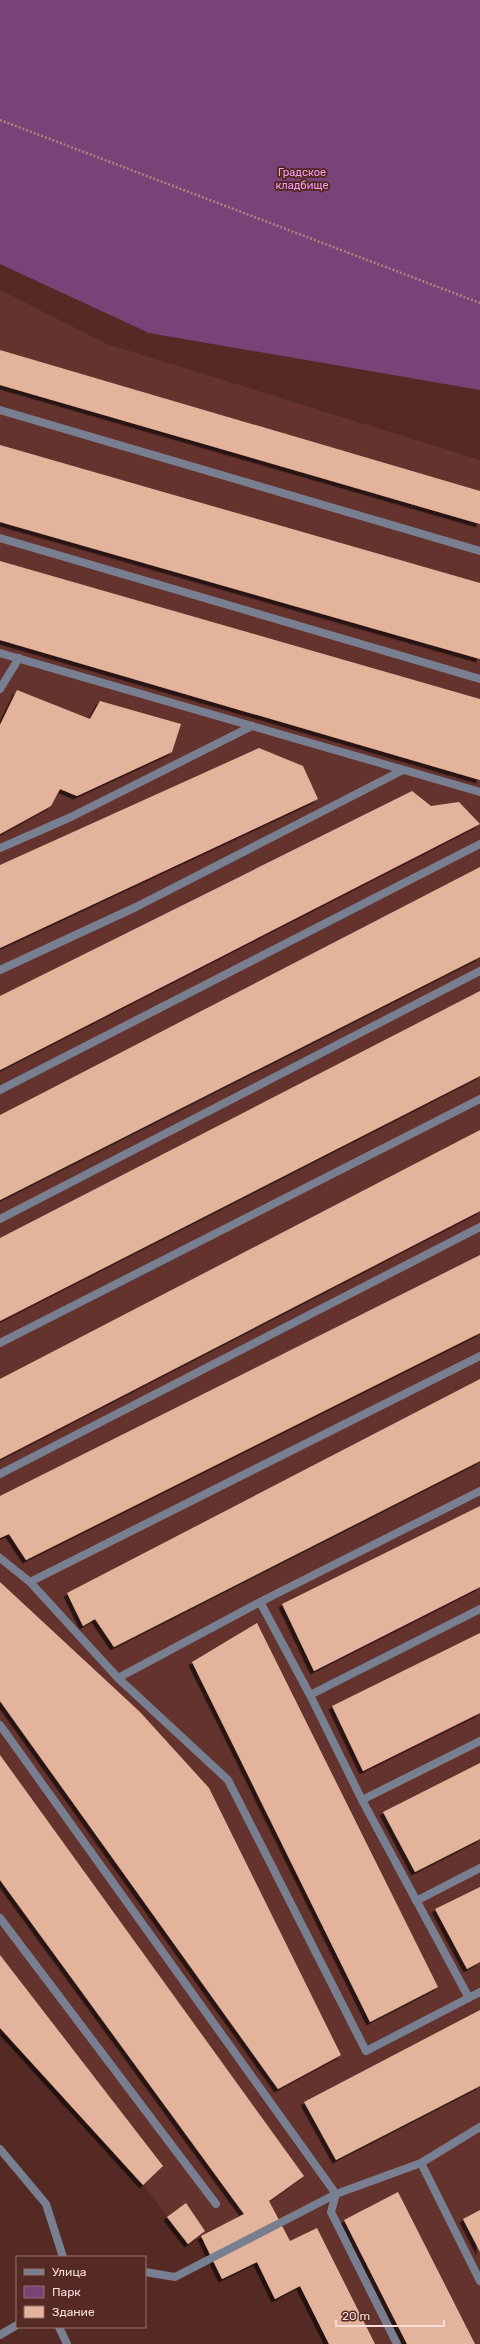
<svg xmlns="http://www.w3.org/2000/svg" width="480" height="2344" font-family="Rubik,sans-serif">
	<style>
		.built { fill: #65332d }
		.green { fill: #7a4378 }
		.building { fill: #e3b39b; filter: url(#shadow) }
		.lines { fill: none; stroke-linecap: round; stroke-linejoin: round }
		.path { stroke: #a98580; stroke-width: 2.5; stroke-dasharray: 2 2; stroke-linecap: butt }
		.lane { stroke: #787f91; stroke-width: 8 }
		.street { stroke: #787f91; stroke-width: 8 }
		.labels { text-anchor: middle; stroke-width: 4; stroke-linejoin: round; paint-order: stroke }
		.park-label { font-size: 11px; fill: #fa9df6; stroke: #552a25 }
	</style>
	<defs>
		<filter id="shadow"><feDropShadow dx="-3.5" dy="3.5" stdDeviation="0" flood-color="#0009"/></filter>
	</defs>
	<rect width="100%" height="100%" fill="#552a25"/>
	<!-- built -->
	<path class="built" d="M 0,290 L 107,344 L 480,460 L 480,2344 L 329,2344 L 300,2286 L 275,2299 L 257,2262 L 222,2279 L 201,2236 L 188,2244 L 143,2185 L 0,2028 Z"/>
	<!-- green -->
	<path class="green" d="M 0,0 L 480,0 L 480,390 L 149,333 L 0,264 Z"/>
	<!-- building -->
	<path class="building" d="M 0,350 L 480,491 L 480,524 L 0,385 Z
		M 0,445 L 480,583 L 480,659 L 0,522 Z
		M 0,561 L 480,699 L 480,780 L 0,640 Z
		M 17,690 L 90,719 L 100,701 L 181,724 L 172,752 L 77,796 L 60,789 L 51,806 L 0,834 L 0,725 Z
		M 259,748 L 303,766 L 318,799 L 0,948 L 0,865 Z
		M 412,791 L 431,806 L 459,802 L 480,824 L 0,1070 L 0,996 Z
		M 480,867 L 480,957 L 0,1200 L 0,1115 Z
		M 480,991 L 480,1076 L 0,1321 L 0,1238 Z
		M 480,1130 L 480,1211 L 0,1459 L 0,1379 Z
		M 480,1255 L 480,1333 L 26,1560 L 9,1534 L 0,1538 L 0,1496 Z
		M 480,1379 L 480,1461 L 114,1647 L 95,1619 L 83,1626 L 67,1593 Z
		M 480,1506 L 480,1587 L 314,1671 L 282,1604 Z
		M 0,1582 L 140,1712 L 209,1788 L 341,2055 L 278,2089 L 0,1701 Z
		M 257,1623 L 438,1987 L 370,2022 L 192,1662 Z
		M 480,1633 L 480,1713 L 363,1771 L 332,1706 Z
		M 0,1755 L 304,2176 L 269,2201 L 290,2241 L 317,2228 L 375,2344 L 329,2344 L 300,2286 L 275,2299 L 257,2262 L 222,2279 L 201,2236 L 244,2214 L 0,1880 Z
		M 480,1763 L 480,1839 L 415,1872 L 383,1812 Z
		M 480,1887 L 480,1962 L 467,1969 L 435,1909 Z
		M 0,1955 L 163,2166 L 143,2185 L 0,2028 Z
		M 480,2010 L 480,2086 L 336,2160 L 304,2102 Z
		M 398,2192 L 475,2344 L 407,2344 L 344,2220 Z
		M 186,2203 L 205,2231 L 188,2244 L 167,2217 Z
		M 480,2210 L 480,2252 L 463,2219 Z"/>
	<g class="lines">
		<!-- path -->
		<path class="path" d="M 0,120 L 480,303"/>
		<!-- lane -->
		<path class="lane" d="M 0,410 L 480,551
			M 0,538 L 480,679
			M 0,653 L 480,792
			M 0,689 L 19,658
			M 0,848 L 71,817 L 252,726
			M 0,970 L 136,907 L 403,770
			M 0,1090 L 480,844
			M 0,1219 L 480,971
			M 0,1343 L 480,1099
			M 0,1474 L 480,1227
			M 0,1558 L 30,1582 L 118,1678 L 228,1780 L 366,2051 L 480,1992
			M 30,1582 L 480,1356
			M 260,1602 L 310,1695 L 362,1800 L 469,1998
			M 118,1678 L 260,1602 L 480,1491
			M 310,1695 L 480,1609
			M 0,1725 L 336,2194 L 331,2212 L 397,2344
			M 362,1800 L 480,1741
			M 416,1901 L 480,1868
			M 0,1918 L 216,2204
			M 421,2163 L 480,2281
			M 145,2272 L 175,2277 L 336,2194 L 421,2163 L 480,2127
			M 0,2335 L 17,2325"/>
		<!-- street -->
		<path class="street" d="M 0,2149 L 46,2204 L 63,2257
			M 59,2327 L 67,2344"/>
	</g>
	<g class="labels">
		<!-- park labels -->
		<g class="park-label">
			<text x="302" y="176">Градское<tspan x="302" dy="13">кладбище</tspan></text>
		</g>
	</g>
	<!-- legend -->
	<rect x="16" y="2256" width="130" height="72" fill="#552a25" stroke="#97726d"/>
	<rect x="24" y="2269" width="20" height="6" fill="#787f91" stroke="#97726d"/>
	<text x="52" y="2276" font-size="12" fill="#f9ddd8">Улица</text>
	<rect x="24" y="2286" width="20" height="12" fill="#7a4378" stroke="#97726d"/>
	<text x="52" y="2296" font-size="12" fill="#f9ddd8">Парк</text>
	<rect x="24" y="2306" width="20" height="12" fill="#e3b39b" stroke="#97726d"/>
	<text x="52" y="2316" font-size="12" fill="#f9ddd8">Здание</text>
	<!-- scale -->
	<path d="M336 2320v6h108v-6" fill="none" stroke="#f9ddd8" stroke-width="2"/>
	<text x="342" y="2320" font-size="12" fill="#f9ddd8" stroke="#552a25" stroke-width="3" paint-order="stroke">20 m</text>
</svg>
